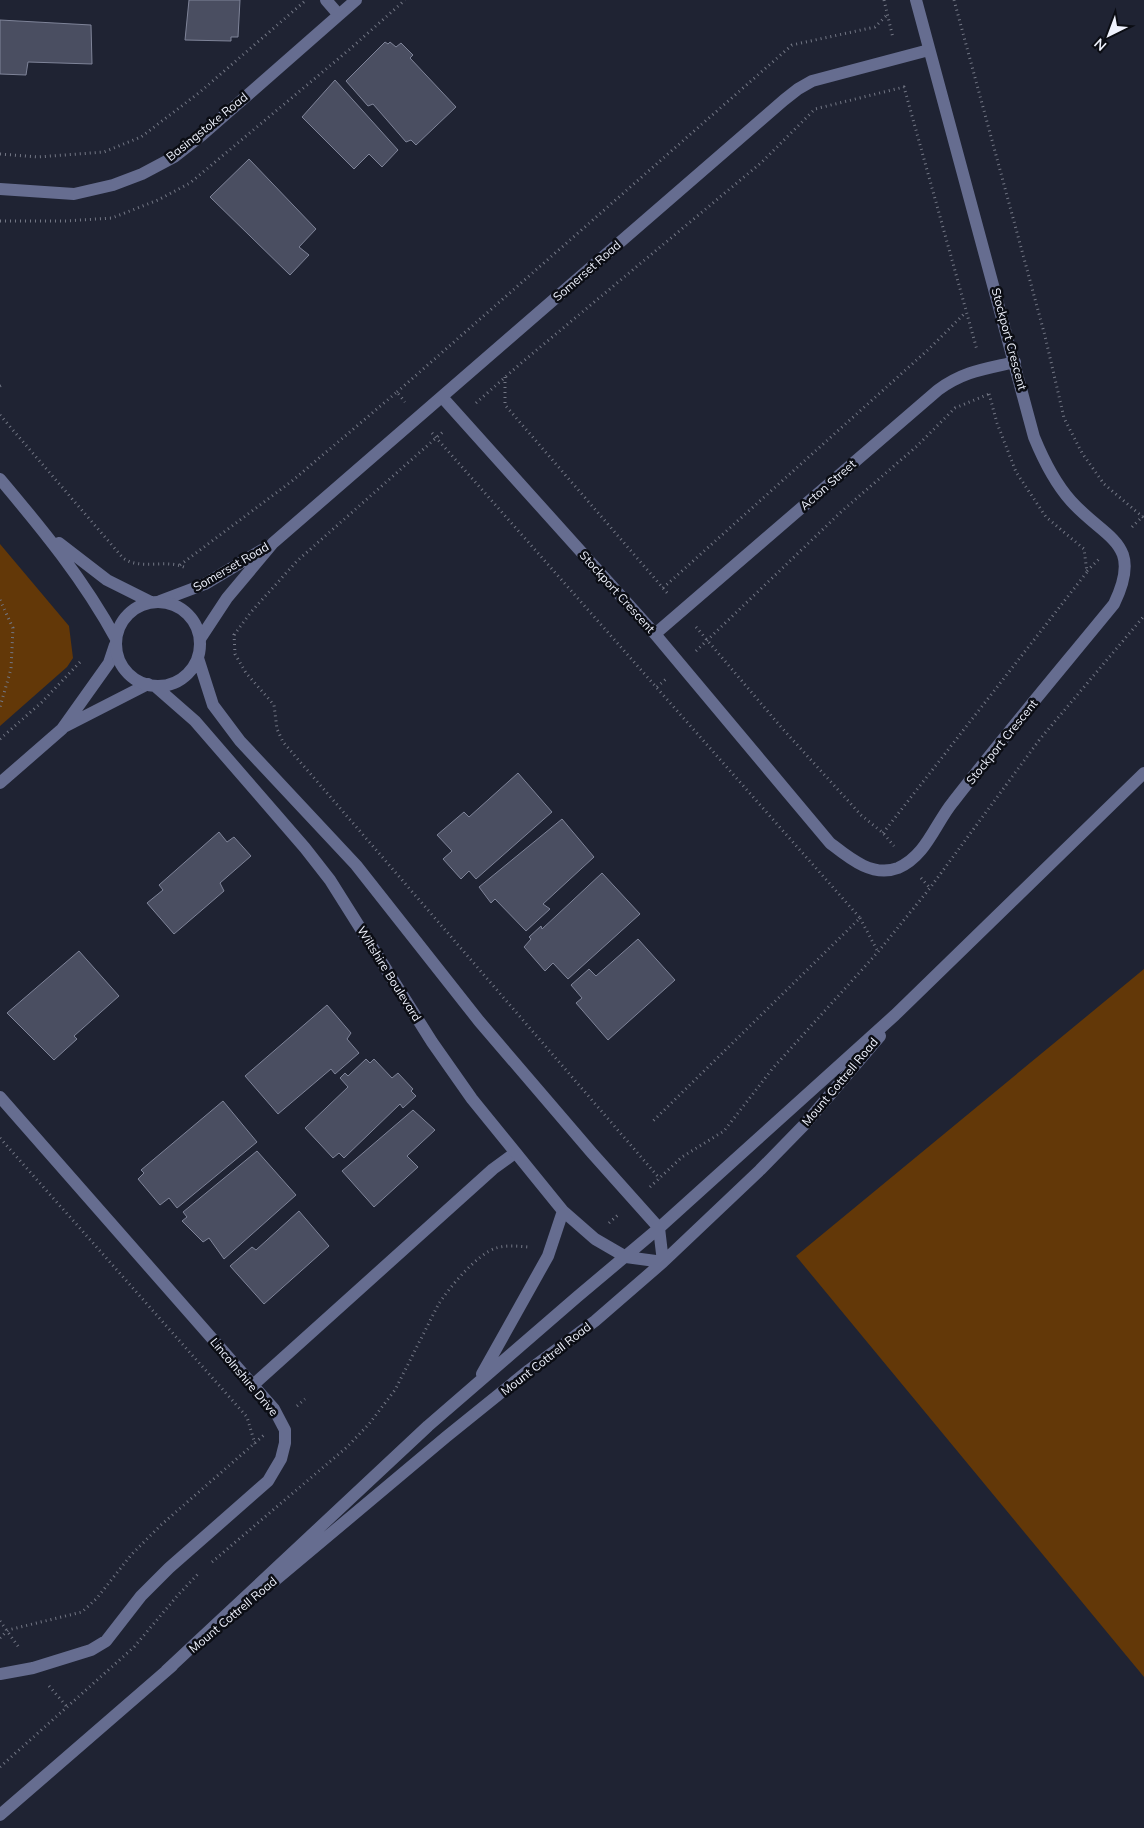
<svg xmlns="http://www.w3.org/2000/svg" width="1144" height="1828" font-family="Mulish,sans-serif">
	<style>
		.green { fill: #633808 }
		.building { fill: #4a4e61; stroke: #7f8499 }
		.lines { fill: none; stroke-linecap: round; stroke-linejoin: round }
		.path { stroke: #737785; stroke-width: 3; stroke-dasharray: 1 4; stroke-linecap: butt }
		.service { stroke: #666d90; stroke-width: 12 }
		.minor { stroke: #666d90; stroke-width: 12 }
		.tertiary { stroke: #666d90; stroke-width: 12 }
		.labels { text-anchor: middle; stroke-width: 5; stroke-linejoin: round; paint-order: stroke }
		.street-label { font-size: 12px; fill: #eff2fd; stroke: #0b0d14 }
	</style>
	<rect width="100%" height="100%" fill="#1f2333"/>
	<!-- green -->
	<path class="green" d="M 0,544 L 69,626 L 73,658 L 67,667 L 0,726 Z
		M 1144,969 L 1144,1677 L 796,1256 Z"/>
	<!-- building -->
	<path class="building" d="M 189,0 L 240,0 L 238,37 L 231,37 L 231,41 L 185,40 Z
		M 0,20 L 91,25 L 92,64 L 28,62 L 26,75 L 0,74 Z
		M 385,42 L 388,44 L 390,42 L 396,47 L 401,43 L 413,55 L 410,58 L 456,107 L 416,145 L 411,140 L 406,142 L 373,104 L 368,106 L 346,81 Z
		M 335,80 L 398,150 L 382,167 L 369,154 L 354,169 L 302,117 Z
		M 249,159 L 316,229 L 299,247 L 309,255 L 290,275 L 210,197 Z
		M 518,773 L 552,812 L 476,879 L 469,871 L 461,879 L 443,859 L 452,851 L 437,835 L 464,812 L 469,817 Z
		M 562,819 L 594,857 L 543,904 L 550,909 L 526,931 L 495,899 L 491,903 L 479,887 Z
		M 219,832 L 227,842 L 234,837 L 251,856 L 220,883 L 224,891 L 174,934 L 147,903 L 163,890 L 159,885 Z
		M 602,873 L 640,914 L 568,979 L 553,963 L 545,971 L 524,947 L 531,939 L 529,937 L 541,926 L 542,929 Z
		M 638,939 L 675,980 L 608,1040 L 576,1003 L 582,998 L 571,985 L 589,969 L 596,976 Z
		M 79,951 L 119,996 L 74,1036 L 77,1039 L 54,1060 L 7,1013 Z
		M 327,1005 L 351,1033 L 347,1039 L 359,1053 L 335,1074 L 331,1069 L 278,1114 L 245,1076 Z
		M 366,1059 L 370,1063 L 374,1059 L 392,1078 L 398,1073 L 413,1089 L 411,1091 L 416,1096 L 403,1108 L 400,1104 L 344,1158 L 339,1153 L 333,1158 L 305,1128 L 348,1087 L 340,1078 L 345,1073 L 348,1076 Z
		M 223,1101 L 257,1142 L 177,1208 L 169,1198 L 160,1205 L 138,1179 L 144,1173 L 141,1170 Z
		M 413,1110 L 435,1130 L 407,1156 L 418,1167 L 374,1207 L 342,1171 Z
		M 257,1151 L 296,1195 L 224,1259 L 209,1238 L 203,1242 L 182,1221 L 187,1217 L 183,1212 Z
		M 299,1211 L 329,1246 L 264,1304 L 230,1266 L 252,1247 L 256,1250 Z"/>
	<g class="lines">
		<!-- path -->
		<path class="path" d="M 884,0 L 893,38
			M 954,0 L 1045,336 L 1064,418 L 1082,453 L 1104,484 L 1144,518
			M 0,154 L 38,157 L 104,152 L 141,137 L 200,92 L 305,1
			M 0,221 L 66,221 L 112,218 L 158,200 L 190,183 L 350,49 L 405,0
			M 505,377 L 505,405 L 669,595
			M 0,386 L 4,384
			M 397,392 L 792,45 L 875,27 L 888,14
			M 476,403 L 520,364 L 762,162 L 815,109 L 904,87 L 977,350
			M 0,415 L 123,558 C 141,571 166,558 186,568
			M 432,433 L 860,918 L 652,1122
			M 1132,527 L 1143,516
			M 180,565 L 292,481 L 397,392 L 405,402
			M 1087,571 L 1100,558
			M 663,588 L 930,348 L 966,312
			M 0,600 L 13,628 L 11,669 L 0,707
			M 696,627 L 781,727 L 861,815 L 883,833 L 894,846
			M 234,634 L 235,654 L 246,673 L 274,705 L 277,729 L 283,742 L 660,1179
			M 234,635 L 251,612 L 297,561 L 445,430
			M 696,651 L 842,511 L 917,446 L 955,408 L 989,394
			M 657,687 L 666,679
			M 0,739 L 42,702 L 81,661
			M 883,833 L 1087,572 L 1084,549 L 1046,517 L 1016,472 L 997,423 L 988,390
			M 921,878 L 930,888
			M 860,918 L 878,952
			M 0,1138 L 247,1417 L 255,1444
			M 650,1187 L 682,1157 L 724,1131 L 773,1068 L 878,952 L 930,888 L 1040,739 L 1144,616
			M 609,1223 L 619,1214
			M 297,1406 L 305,1399
			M 212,1562 L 347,1447 L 369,1424 L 395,1390 L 438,1305 C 449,1288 477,1254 496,1248 C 506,1245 517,1246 528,1247
			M 0,1621 L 20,1649
			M 0,1638 L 8,1630 L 82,1612 L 97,1598 L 131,1555 L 161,1525 L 264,1435
			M 49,1686 L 68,1708
			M 0,1767 L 134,1647 L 178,1595 L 198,1574"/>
		<!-- service -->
		<path class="service" d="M 253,1385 L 493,1169 L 515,1153"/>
		<!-- minor -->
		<path class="minor" d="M 326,0 L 339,15
			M 0,189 L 74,194 L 113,185 L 142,174 L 174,157 L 202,135 L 356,0
			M 442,397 L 655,634 L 830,843 C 848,857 872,878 898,868 C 926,856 935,824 953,802 C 1005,735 1060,670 1114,604 C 1144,542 1106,540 1071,501 C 1054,482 1043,459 1034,437 L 916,0
			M 160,601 L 205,584 L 262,550
			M 655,634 L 938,390 C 964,371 985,369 1015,362
			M 200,639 L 227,598 L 273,543 L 784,100 L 798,89 L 812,81 L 929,50
			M 64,727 L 148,684
			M 0,783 L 62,729 L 109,663 L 115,645
			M 0,1097 L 274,1409 L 285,1430 L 285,1443 L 281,1459 L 268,1481 L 169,1568 L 141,1596 L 106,1641 L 91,1650 L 33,1668 L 0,1674"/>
		<!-- tertiary -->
		<path class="tertiary" d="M 0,479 C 43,530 84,580 116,639
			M 59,543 L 107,580 L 151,602
			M116 644a42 42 0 1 1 84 0a42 42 0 1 1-84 0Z
			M 155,686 L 195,721 L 305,848 L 330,880 L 432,1042 L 472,1099 L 563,1211 L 595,1239 L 626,1257 L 663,1262 L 659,1228 L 592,1153 L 479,1021 L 356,865 L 240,741 L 213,705 L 198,658
			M 482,1374 L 548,1256 L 563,1211
			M 272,1583 L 446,1437 L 529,1370 L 595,1321 L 663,1262 L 760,1170 L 805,1124 L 880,1036
			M 166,1671 L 428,1426 L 577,1297 L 659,1228 L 895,1015 L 1144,773
			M 0,1815 L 172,1666"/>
	</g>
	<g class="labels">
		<!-- street labels -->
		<g class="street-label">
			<text transform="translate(207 127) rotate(-39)" y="4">Basingstoke Road</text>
			<text transform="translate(587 271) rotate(-41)" y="4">Somerset Road</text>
			<text transform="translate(1009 339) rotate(75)" y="4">Stockport Crescent</text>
			<text transform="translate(828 485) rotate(-41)" y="4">Acton Street</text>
			<text transform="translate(231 567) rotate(-30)" y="4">Somerset Road</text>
			<text transform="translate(617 592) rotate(48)" y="4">Stockport Crescent</text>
			<text transform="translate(1002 742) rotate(-51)" y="4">Stockport Crescent</text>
			<text transform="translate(389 974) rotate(58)" y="4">Wiltshire Boulevard</text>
			<text transform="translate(840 1082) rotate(-50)" y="4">Mount Cottrell Road</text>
			<text transform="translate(546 1359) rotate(-38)" y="4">Mount Cottrell Road</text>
			<text transform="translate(244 1377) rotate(50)" y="4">Lincolnshire Drive</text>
			<text transform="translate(233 1615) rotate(-40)" y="4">Mount Cottrell Road</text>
		</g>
	</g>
	<!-- north arrow -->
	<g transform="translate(1109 35) rotate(222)" stroke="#0b0d14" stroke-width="4" paint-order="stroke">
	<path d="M0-4L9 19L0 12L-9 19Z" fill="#eff2fd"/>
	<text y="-8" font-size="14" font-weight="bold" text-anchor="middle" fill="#eff2fd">N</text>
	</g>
</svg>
